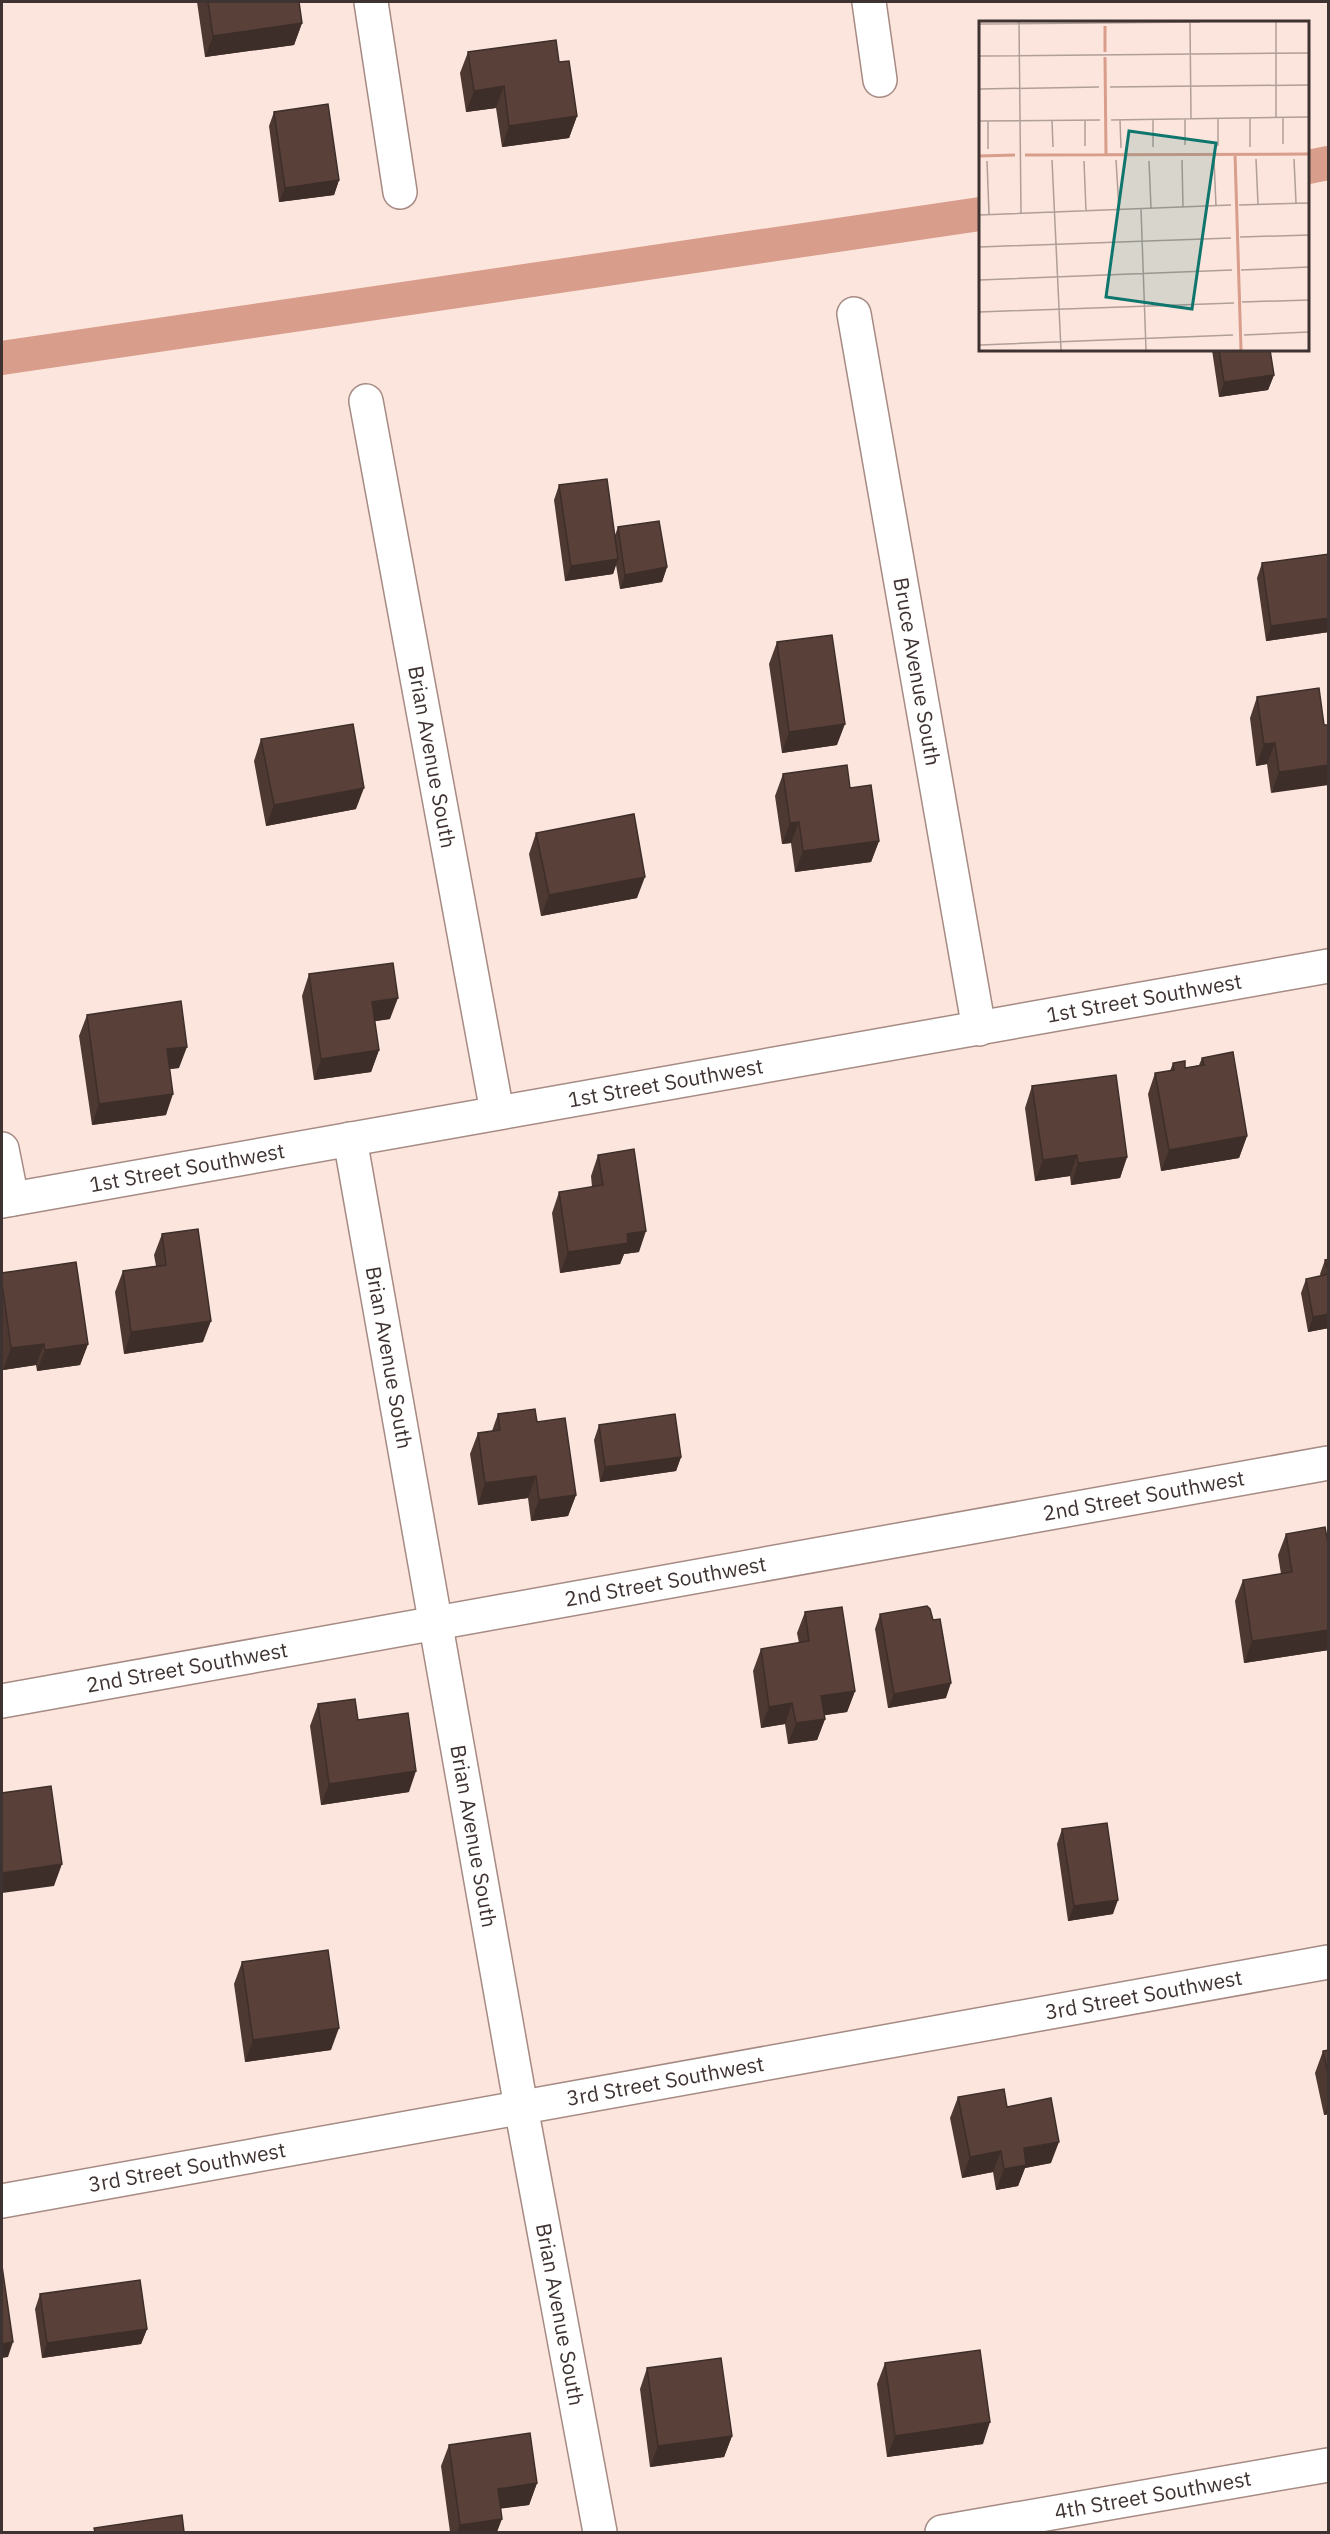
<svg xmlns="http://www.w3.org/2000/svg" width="1330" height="2534" font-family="'IBM Plex Sans',sans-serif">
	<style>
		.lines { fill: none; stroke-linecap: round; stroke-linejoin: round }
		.canal { stroke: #d89d8b; stroke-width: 34 }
		.minor-casing { stroke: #a58b83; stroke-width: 36 }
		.minor { stroke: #fff; stroke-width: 33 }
		.wall { fill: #4d3832 }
		.shaded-wall { fill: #3e2e29 }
		.building { fill: #59413a; stroke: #3e2e29; stroke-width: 1.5 }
		.labels { text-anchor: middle; stroke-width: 6; stroke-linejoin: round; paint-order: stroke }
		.street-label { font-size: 21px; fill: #3e3330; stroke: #fce5dd }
		.inset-river { fill: none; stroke: #d89d8b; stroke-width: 3 }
		.inset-road { fill: none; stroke: #b09e98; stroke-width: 1.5 }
		.view { fill: #0f766e; fill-opacity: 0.15; stroke: #0f766e; stroke-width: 3 }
		.inset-edge { fill: none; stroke: #3e3330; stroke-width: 3 }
	</style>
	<rect width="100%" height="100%" fill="#fce5dd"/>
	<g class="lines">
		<!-- canal -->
		<path class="canal" d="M 1308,167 L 1328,163
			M 2,358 L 980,214"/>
		<!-- minor casing -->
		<g class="minor-casing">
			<g id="minor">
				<path d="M 371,2 L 400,192"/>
				<path d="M 869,2 L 880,80"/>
				<path id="s1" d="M 854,314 L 979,1029"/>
				<path id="s2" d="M 366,401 L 497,1112"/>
				<path id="s3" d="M 350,1139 L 521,2107 L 600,2532"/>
				<path d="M 2,1149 L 12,1199"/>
				<path id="s4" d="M 2,1201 L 1328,966"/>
				<path id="s5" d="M 2,1701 L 1328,1463"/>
				<path id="s6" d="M 2,2201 L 1328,1962"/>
				<path id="s7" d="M 942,2532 L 1328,2465"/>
			</g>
		</g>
		<!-- minor -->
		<use href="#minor" class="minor"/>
	</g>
	<!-- wall -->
	<path class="wall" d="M 197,2 L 299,2 L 302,23 L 294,45 L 205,57 Z
		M 468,52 L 559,62 L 577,116 L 569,138 L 502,147 L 496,108 L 466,112 L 460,73 Z
		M 274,112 L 339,180 L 334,195 L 279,202 L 269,126 Z
		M 1212,350 L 1270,350 L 1274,375 L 1268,390 L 1219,397 Z
		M 559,485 L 615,535 L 618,527 L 667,567 L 662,582 L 620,589 L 616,565 L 613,574 L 565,581 L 554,500 Z
		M 1329,554 L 1329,632 L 1266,641 L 1257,578 L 1262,563 Z
		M 777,642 L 837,745 L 782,753 L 769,664 Z
		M 1319,688 L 1271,793 L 1267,764 L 1256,766 L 1250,718 L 1257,697 Z
		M 261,739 L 356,809 L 266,826 L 254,761 Z
		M 783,774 L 850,788 L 879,841 L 871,862 L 795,872 L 791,843 L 782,844 L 775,796 Z
		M 536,833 L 637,898 L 541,916 L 529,854 Z
		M 309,974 L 390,1019 L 374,1021 L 379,1050 L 371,1072 L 314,1080 L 302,996 Z
		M 87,1015 L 179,1068 L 170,1069 L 166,1115 L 92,1125 L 79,1036 Z
		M 1202,1058 L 1247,1136 L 1239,1158 L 1161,1171 L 1148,1094 L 1155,1073 L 1170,1071 L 1173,1063 L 1185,1068 L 1199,1065 Z
		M 1032,1086 L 1127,1157 L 1120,1178 L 1071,1185 L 1070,1176 L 1035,1181 L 1025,1108 Z
		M 598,1155 L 639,1252 L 624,1254 L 620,1264 L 560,1273 L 552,1213 L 559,1192 L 592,1187 L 591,1176 Z
		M 162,1234 L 203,1342 L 124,1354 L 115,1292 L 123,1271 L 156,1266 L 154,1255 Z
		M 1329,1259 L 1329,1328 L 1308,1332 L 1301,1293 L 1306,1279 L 1321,1276 L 1320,1274 L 1325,1260 Z
		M 2,1283 L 88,1344 L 80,1365 L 37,1371 L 36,1365 L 3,1370 L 2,1359 Z
		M 498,1414 L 537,1422 L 576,1495 L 568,1516 L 531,1521 L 528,1498 L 478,1505 L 470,1454 L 478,1433 L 492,1431 Z
		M 599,1425 L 681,1457 L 676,1471 L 600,1482 L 594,1440 Z
		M 1286,1534 L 1329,1549 L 1329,1650 L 1244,1663 L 1235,1601 L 1243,1580 L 1281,1574 L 1278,1555 Z
		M 805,1612 L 855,1691 L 847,1712 L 824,1715 L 825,1719 L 817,1740 L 788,1744 L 785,1724 L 761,1728 L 753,1671 L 761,1649 L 799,1643 L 797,1633 Z
		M 880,1614 L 946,1698 L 888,1708 L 875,1629 Z
		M 318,1704 L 409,1792 L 321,1805 L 310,1726 Z
		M 1062,1829 L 1113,1914 L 1068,1921 L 1057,1844 Z
		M 242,1962 L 331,2050 L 245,2062 L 234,1984 Z
		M 1329,2050 L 1329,2114 L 1324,2115 L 1315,2073 L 1323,2051 Z
		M 958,2097 L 1007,2107 L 1051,2163 L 1025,2168 L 1018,2186 L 996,2190 L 993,2172 L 962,2178 L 950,2118 Z
		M 40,2294 L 147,2329 L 141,2344 L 42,2358 L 35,2309 Z
		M 885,2363 L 983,2444 L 887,2457 L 877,2384 Z
		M 647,2368 L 732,2436 L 724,2457 L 650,2467 L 640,2389 Z
		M 449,2445 L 537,2483 L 529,2505 L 501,2508 L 497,2532 L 450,2532 L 441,2466 Z"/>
	<!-- shaded-wall -->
	<path class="shaded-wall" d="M 302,23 L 294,45 L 205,57 L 213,36 Z
		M 504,86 L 496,108 L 466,112 L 474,91 Z
		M 577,116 L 569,138 L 502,147 L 509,126 Z
		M 339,180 L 334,195 L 279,202 L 285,188 Z
		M 1274,375 L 1268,390 L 1219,397 L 1224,382 Z
		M 618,559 L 613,574 L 565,581 L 571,566 Z
		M 667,567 L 662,582 L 620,589 L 625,575 Z
		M 1329,618 L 1329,632 L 1266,641 L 1271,626 Z
		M 845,724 L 837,745 L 782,753 L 789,732 Z
		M 1275,743 L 1267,764 L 1256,766 L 1264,744 Z
		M 1329,765 L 1329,785 L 1271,793 L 1279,772 Z
		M 364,788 L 356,809 L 266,826 L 274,805 Z
		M 799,822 L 791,843 L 782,844 L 790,823 Z
		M 879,841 L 871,862 L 795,872 L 803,851 Z
		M 645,877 L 637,898 L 541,916 L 549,895 Z
		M 398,998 L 390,1019 L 364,1023 L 372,1002 Z
		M 187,1047 L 179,1068 L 160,1070 L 167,1049 Z
		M 379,1050 L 371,1072 L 314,1080 L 321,1059 Z
		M 173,1094 L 166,1115 L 92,1125 L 99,1104 Z
		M 1247,1136 L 1239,1158 L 1161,1171 L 1169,1150 Z
		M 1077,1155 L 1070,1176 L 1035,1181 L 1043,1160 Z
		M 1127,1157 L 1120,1178 L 1071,1185 L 1078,1163 Z
		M 646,1231 L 639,1252 L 624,1254 L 620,1264 L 560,1273 L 568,1252 L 627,1234 Z
		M 1329,1314 L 1329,1328 L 1308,1332 L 1313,1317 Z
		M 211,1321 L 203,1342 L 124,1354 L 131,1332 Z
		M 44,1344 L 36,1365 L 3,1370 L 11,1348 Z
		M 88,1344 L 80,1365 L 37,1371 L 45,1350 Z
		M 681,1457 L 676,1471 L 600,1482 L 605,1467 Z
		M 536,1476 L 528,1498 L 478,1505 L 485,1483 Z
		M 576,1495 L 568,1516 L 531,1521 L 539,1500 Z
		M 1329,1630 L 1329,1650 L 1244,1663 L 1252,1641 Z
		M 951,1683 L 946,1698 L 888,1708 L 894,1694 Z
		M 855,1691 L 847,1712 L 813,1717 L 821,1696 Z
		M 792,1703 L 785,1724 L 761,1728 L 769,1707 Z
		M 825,1719 L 817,1740 L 788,1744 L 796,1723 Z
		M 416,1771 L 409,1792 L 321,1805 L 329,1784 Z
		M 62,1864 L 54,1886 L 2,1893 L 2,1873 Z
		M 1118,1900 L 1113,1914 L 1068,1921 L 1074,1906 Z
		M 339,2028 L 331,2050 L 245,2062 L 253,2040 Z
		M 1329,2103 L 1329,2114 L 1324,2115 Z
		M 1059,2142 L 1051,2163 L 1025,2168 L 1018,2186 L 996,2190 L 1004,2169 L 1024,2148 Z
		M 1001,2151 L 993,2172 L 962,2178 L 970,2157 Z
		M 147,2329 L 141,2344 L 42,2358 L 47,2343 Z
		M 13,2342 L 8,2357 L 2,2358 L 2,2344 Z
		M 990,2422 L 983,2444 L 887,2457 L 895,2436 Z
		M 732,2436 L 724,2457 L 650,2467 L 658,2446 Z
		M 537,2483 L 529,2505 L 490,2510 L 498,2489 Z
		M 502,2519 L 497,2532 L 457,2532 L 460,2525 Z"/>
	<!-- building -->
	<path class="building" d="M 208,2 L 299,2 L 302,23 L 213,36 Z
		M 556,40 L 559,62 L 569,61 L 577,116 L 509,126 L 504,86 L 474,91 L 468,52 Z
		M 328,104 L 339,180 L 285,188 L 274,112 Z
		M 1219,350 L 1270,350 L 1274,375 L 1224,382 Z
		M 607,479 L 618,559 L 571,566 L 559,485 Z
		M 659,521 L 667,567 L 625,575 L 618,527 Z
		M 1329,554 L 1329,618 L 1271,626 L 1262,563 Z
		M 832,635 L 845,724 L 789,732 L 777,642 Z
		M 1319,688 L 1324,725 L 1329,725 L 1329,765 L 1279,772 L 1275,743 L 1264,744 L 1257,697 Z
		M 353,724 L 364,788 L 274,805 L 261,739 Z
		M 847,765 L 850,788 L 871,785 L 879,841 L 803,851 L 799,822 L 790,823 L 783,774 Z
		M 634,814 L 645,877 L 549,895 L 536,833 Z
		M 393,963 L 398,998 L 372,1002 L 379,1050 L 321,1059 L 309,974 Z
		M 181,1001 L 187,1047 L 167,1049 L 173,1094 L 99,1104 L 87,1015 Z
		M 1233,1052 L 1247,1136 L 1169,1150 L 1155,1073 L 1174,1070 L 1173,1063 L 1185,1061 L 1185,1068 L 1204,1065 L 1202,1058 Z
		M 1116,1075 L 1127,1157 L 1078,1163 L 1077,1155 L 1043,1160 L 1032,1086 Z
		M 634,1149 L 646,1231 L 627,1234 L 628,1243 L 568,1252 L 559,1192 L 603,1185 L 598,1155 Z
		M 198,1229 L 211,1321 L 131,1332 L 123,1271 L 166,1265 L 162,1234 Z
		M 1329,1259 L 1329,1274 L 1325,1260 Z
		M 76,1262 L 88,1344 L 45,1350 L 44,1344 L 11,1348 L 2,1283 L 2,1273 Z
		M 1329,1274 L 1329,1314 L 1313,1317 L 1306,1279 Z
		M 535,1409 L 537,1422 L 565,1418 L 576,1495 L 539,1500 L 536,1476 L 485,1483 L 478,1433 L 500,1430 L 498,1414 Z
		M 675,1414 L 681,1457 L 605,1467 L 599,1425 Z
		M 1325,1527 L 1329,1549 L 1329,1630 L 1252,1641 L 1243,1580 L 1292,1572 L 1286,1534 Z
		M 927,1606 L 930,1609 L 933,1620 L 940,1619 L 951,1683 L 894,1694 L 880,1614 Z
		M 842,1607 L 855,1691 L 821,1696 L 825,1719 L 796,1723 L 792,1703 L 769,1707 L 761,1649 L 809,1641 L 805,1612 Z
		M 355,1699 L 358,1720 L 408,1713 L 416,1771 L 329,1784 L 318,1704 Z
		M 51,1786 L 62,1864 L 2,1873 L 2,1793 Z
		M 1107,1823 L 1118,1900 L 1074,1906 L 1062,1829 Z
		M 328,1950 L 339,2028 L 253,2040 L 242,1962 Z
		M 1329,2050 L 1329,2078 L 1323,2051 Z
		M 1004,2089 L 1007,2107 L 1051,2098 L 1059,2142 L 1024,2148 L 1026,2165 L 1004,2169 L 1001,2151 L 970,2157 L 958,2097 Z
		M 2,2266 L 13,2342 L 2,2344 Z
		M 140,2280 L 147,2329 L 47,2343 L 40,2294 Z
		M 980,2350 L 990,2422 L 895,2436 L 885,2363 Z
		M 721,2358 L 732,2436 L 658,2446 L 647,2368 Z
		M 530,2433 L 537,2483 L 498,2489 L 502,2519 L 460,2525 L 449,2445 Z
		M 182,2515 L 184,2532 L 95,2532 L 94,2528 Z"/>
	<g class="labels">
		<!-- street labels -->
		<g class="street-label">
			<text dy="7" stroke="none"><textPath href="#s1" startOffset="363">Bruce Avenue South</textPath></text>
			<text dy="7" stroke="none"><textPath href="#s2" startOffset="362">Brian Avenue South</textPath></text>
			<text dy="7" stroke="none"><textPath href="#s4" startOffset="1160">1st Street Southwest</textPath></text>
			<text dy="7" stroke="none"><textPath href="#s4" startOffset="674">1st Street Southwest</textPath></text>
			<text dy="7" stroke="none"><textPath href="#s4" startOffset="188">1st Street Southwest</textPath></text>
			<text dy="7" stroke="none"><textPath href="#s3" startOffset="222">Brian Avenue South</textPath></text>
			<text dy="7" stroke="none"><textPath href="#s5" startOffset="1160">2nd Street Southwest</textPath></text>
			<text dy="7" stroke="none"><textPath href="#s5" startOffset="674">2nd Street Southwest</textPath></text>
			<text dy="7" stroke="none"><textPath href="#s5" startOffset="188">2nd Street Southwest</textPath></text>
			<text dy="7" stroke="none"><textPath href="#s3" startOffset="708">Brian Avenue South</textPath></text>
			<text dy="7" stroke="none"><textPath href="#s6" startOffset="1160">3rd Street Southwest</textPath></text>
			<text dy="7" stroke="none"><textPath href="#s6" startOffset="674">3rd Street Southwest</textPath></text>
			<text dy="7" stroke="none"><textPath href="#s6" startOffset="188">3rd Street Southwest</textPath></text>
			<text dy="7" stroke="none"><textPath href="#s3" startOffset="1194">Brian Avenue South</textPath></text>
			<text dy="7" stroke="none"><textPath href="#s7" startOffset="214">4th Street Southwest</textPath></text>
		</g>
	</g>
	<!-- overview -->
	<g transform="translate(979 21)">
		<rect width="330" height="330" fill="#fce5dd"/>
		<path class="inset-river" d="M 126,5 L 126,31M 126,36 L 127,134M 256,133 L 262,329M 46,134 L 330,133M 0,135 L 36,134"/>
		<path class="inset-road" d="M 40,1 L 42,192M 211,1 L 212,98M 297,1 L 297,97M 0,3 L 221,1M 0,35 L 330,32M 131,66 L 330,64M 0,68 L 120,66M 239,97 L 239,125M 271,97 L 271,126M 304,97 L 304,123M 174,98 L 174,126M 206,98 L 206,124M 73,99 L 74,126M 106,99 L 106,125M 132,99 L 330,96M 141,99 L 142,127M 0,100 L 121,99M 9,100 L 9,128M 277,138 L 279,183M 315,138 L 317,182M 73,139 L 82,329M 137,139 L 140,189M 203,139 L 204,186M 235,139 L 237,185M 8,140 L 10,193M 105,140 L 107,190M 170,140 L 172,187M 260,184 L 330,182M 162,188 L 167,329M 0,194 L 252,184M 261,216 L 330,214M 0,226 L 252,217M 262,249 L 330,246M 0,259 L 253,249M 263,281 L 330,279M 0,291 L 255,282M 265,314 L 330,311M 1,324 L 254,314"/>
		<path class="view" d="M 150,110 L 237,122 L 213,288 L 127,276 Z"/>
		<rect width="330" height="330" class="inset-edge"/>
	</g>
	<!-- border -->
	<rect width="1330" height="2534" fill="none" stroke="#3e3330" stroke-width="6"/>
</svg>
